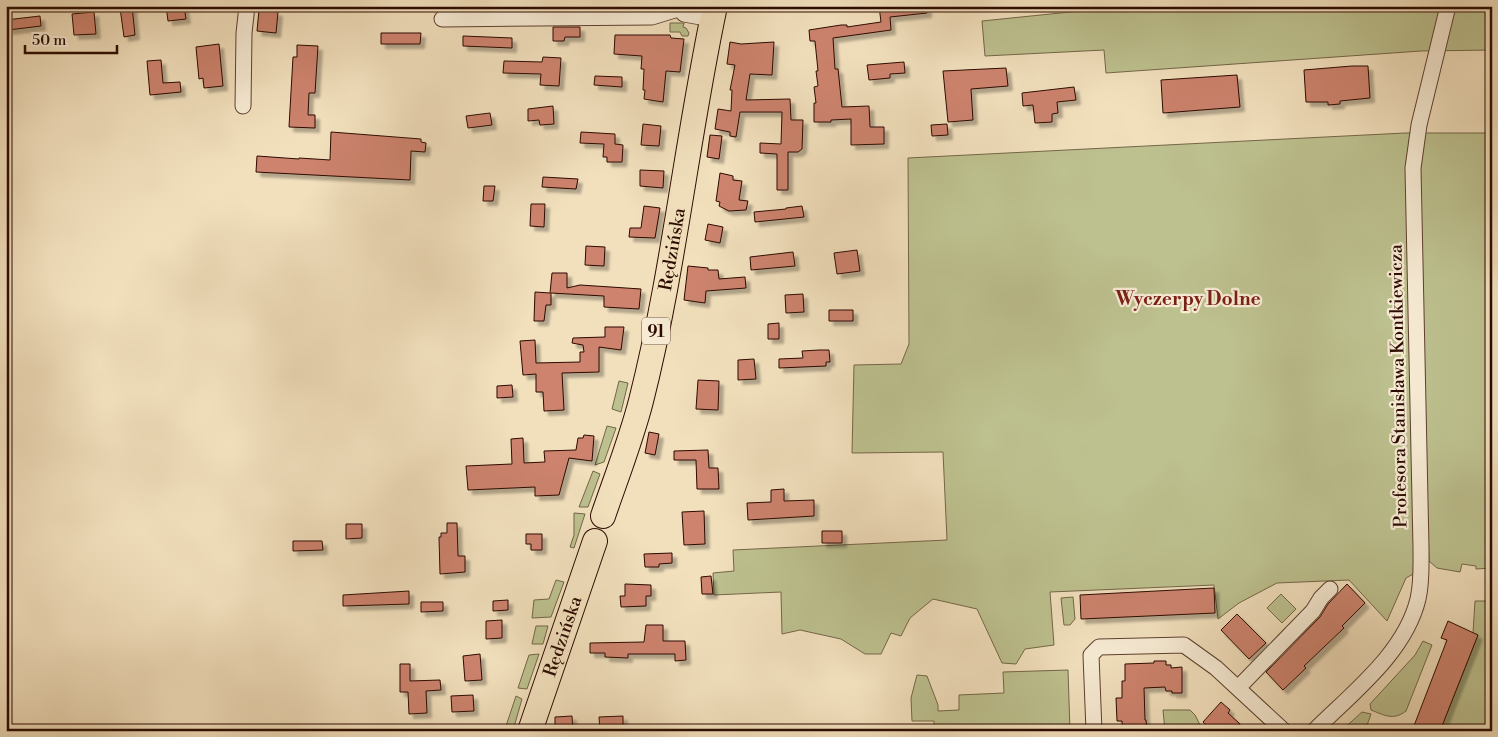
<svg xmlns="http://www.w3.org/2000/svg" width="1498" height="737" font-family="'Libre Bodoni',serif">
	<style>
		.green { fill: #bdc18f; stroke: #746648 }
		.building { fill: #cd836e; stroke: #2c0b00; filter: url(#shadow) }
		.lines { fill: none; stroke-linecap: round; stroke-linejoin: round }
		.street-casing { stroke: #5e402f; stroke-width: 17 }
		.primary-casing { stroke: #2c0b00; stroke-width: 26 }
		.street { stroke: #f7ebd4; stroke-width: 15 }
		.primary { stroke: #f2e0bd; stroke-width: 24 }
		.labels { text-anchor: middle; stroke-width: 4.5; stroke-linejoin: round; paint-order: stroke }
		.shield { fill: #f7ebd4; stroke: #694e40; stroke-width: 1 }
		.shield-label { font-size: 16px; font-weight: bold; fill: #2c0b00 }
		.street-label { font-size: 18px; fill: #2c0b00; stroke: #f7ebd4 }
		.neighbourhood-label { font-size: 19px; font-weight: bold; fill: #7a1f14; stroke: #f7ebd4 }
	</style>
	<defs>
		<filter id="shadow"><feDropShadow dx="4.5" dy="4.5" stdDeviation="1" flood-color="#0004"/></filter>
	</defs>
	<rect width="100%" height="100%" fill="#f2e0bd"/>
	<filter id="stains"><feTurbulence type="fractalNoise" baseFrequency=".004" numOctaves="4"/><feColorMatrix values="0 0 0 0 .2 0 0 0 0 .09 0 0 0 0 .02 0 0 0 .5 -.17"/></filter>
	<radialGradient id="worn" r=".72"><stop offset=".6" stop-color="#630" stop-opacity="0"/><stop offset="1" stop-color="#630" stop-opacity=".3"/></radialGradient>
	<!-- green -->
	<path class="green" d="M 1129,6 L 1492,6 L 1492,50 L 1421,51 L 1106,73 L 1104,50 L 985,56 L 982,21 Z
		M 670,23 L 684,23 L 683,27 L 686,28 L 689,33 L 688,36 L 682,36 L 680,32 L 670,32 Z
		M 1405,133 L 1492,133 L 1492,568 L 1476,569 L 1476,566 L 1462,564 L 1460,572 L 1437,568 L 1429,561 L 1428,527 L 1415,573 L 1406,578 L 1387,621 L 1349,580 L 1277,583 L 1239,603 L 1218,619 L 1214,585 L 1050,592 L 1054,645 L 1025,649 L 1016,664 L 1002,663 L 977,609 L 933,599 L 910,618 L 901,636 L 891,633 L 881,654 L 865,654 L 841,639 L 800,630 L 782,634 L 781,592 L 714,595 L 713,573 L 734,571 L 733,550 L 947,540 L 943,452 L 852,453 L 854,365 L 901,364 L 909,344 L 908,158 Z
		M 619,381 L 628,383 L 621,412 L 612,409 Z
		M 607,426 L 616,428 L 604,462 L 595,465 Z
		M 593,471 L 600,474 L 588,507 L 579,507 Z
		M 574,513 L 585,514 L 574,548 L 570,547 L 574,535 Z
		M 556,580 L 564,582 L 551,617 L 532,618 L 534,600 L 549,599 Z
		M 1281,594 L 1296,609 L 1282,623 L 1267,608 Z
		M 1073,597 L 1075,619 L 1070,625 L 1064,625 L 1061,598 Z
		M 1475,601 L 1492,601 L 1492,731 L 1440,731 L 1478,635 L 1473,633 Z
		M 536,626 L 548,626 L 543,644 L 532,644 Z
		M 1423,641 L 1432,645 L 1406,711 C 1393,721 1384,715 1371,710 L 1370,704 L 1415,655 Z
		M 539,654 L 527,689 L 518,688 L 529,655 Z
		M 1068,670 L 1070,731 L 934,731 L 934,721 L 912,721 L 911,698 L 917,675 L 927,676 L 938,705 L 938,711 L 959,710 L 959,695 L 1004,693 L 1003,672 Z
		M 516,696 L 522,699 L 514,727 L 506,726 Z
		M 1163,710 L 1190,710 L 1195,715 L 1203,731 L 1165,731 Z
		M 1362,712 L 1371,714 L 1365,731 L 1341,731 Z"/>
	<!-- building -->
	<path class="building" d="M 132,6 L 135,35 L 124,37 L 120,8 Z
		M 166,6 L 184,6 L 186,19 L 168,21 Z
		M 879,6 L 927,6 L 927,13 L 890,17 L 891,30 L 833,38 L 835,69 L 838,69 L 842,107 L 869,106 L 870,127 L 884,127 L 884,144 L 851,145 L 851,119 L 831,120 L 831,122 L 814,122 L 814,103 L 816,103 L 814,87 L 818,86 L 816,71 L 818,71 L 815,41 L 810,41 L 809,30 L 841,25 L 847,25 L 847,27 L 881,22 Z
		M 259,10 L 278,12 L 276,33 L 257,31 Z
		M 94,12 L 96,34 L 74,35 L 72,14 Z
		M 40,16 L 41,26 L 8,30 L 6,20 Z
		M 553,27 L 580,27 L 580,37 L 565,37 L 564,41 L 553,41 Z
		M 381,33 L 421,33 L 420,44 L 381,44 Z
		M 615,35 L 670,35 L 671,38 L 684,39 L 680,72 L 666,71 L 663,102 L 644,99 L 645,90 L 643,90 L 644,69 L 641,69 L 642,56 L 614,54 Z
		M 463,36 L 512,38 L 512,48 L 463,46 Z
		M 730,42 L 741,44 L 774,42 L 772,75 L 750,74 L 746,100 L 790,99 L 791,120 L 803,120 L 802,149 L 798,152 L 788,152 L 788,190 L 777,190 L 777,154 L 760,153 L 760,143 L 781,144 L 782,112 L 740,112 L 736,137 L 730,136 L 730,132 L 715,129 L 718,109 L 731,111 L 732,90 L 730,90 L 735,65 L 727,64 Z
		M 219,44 L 223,86 L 204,88 L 203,78 L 199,79 L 196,47 Z
		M 297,45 L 318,46 L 315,93 L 309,93 L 308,115 L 315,115 L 315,128 L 289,127 L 293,57 L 297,57 Z
		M 543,57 L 561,58 L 559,86 L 540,85 L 541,74 L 503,73 L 504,61 L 542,62 Z
		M 161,60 L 163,83 L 180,82 L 181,92 L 150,95 L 147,61 Z
		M 904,62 L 905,73 L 890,74 L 890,78 L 869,80 L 867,65 Z
		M 1352,66 L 1368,66 L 1370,98 L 1340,101 L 1340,104 L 1328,105 L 1328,102 L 1306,102 L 1304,70 Z
		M 1006,68 L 1008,86 L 971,89 L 973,120 L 948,122 L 943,71 Z
		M 1237,75 L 1240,107 L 1163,113 L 1161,80 Z
		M 595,76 L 622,77 L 622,87 L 594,85 Z
		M 1074,87 L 1076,100 L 1057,102 L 1058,113 L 1052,114 L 1052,122 L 1035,123 L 1033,105 L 1023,106 L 1022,93 Z
		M 553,106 L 554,124 L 540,125 L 539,120 L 528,121 L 528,109 Z
		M 490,113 L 492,125 L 468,128 L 466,116 Z
		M 643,124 L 661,126 L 659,146 L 641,145 Z
		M 947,124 L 948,135 L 932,136 L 931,125 Z
		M 331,132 L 421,139 L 421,142 L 426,143 L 425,152 L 411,151 L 410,180 L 256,172 L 257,156 L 299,159 L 299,158 L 330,160 Z
		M 581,132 L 615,134 L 615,144 L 623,145 L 622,162 L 607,162 L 607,157 L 603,157 L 604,144 L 580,143 Z
		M 710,135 L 722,136 L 719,159 L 707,157 Z
		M 640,170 L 664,171 L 663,188 L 640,186 Z
		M 720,173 L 729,175 L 733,176 L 733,180 L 742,181 L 739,200 L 748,201 L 746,210 L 729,211 L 719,206 L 720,202 L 716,201 Z
		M 543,177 L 578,179 L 576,189 L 542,187 Z
		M 484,186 L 495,186 L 493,201 L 483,201 Z
		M 531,204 L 545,204 L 544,227 L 530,226 Z
		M 644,206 L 660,208 L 655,238 L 629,237 L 630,228 L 641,228 Z
		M 802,206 L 804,217 L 755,222 L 754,212 L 786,209 L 786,208 Z
		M 708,224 L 723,227 L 720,243 L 705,240 Z
		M 586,246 L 605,247 L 604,266 L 585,265 Z
		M 857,250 L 860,271 L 837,274 L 834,253 Z
		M 793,252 L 795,266 L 751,270 L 750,257 Z
		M 688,266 L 708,268 L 708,270 L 718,270 L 719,279 L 745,277 L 746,288 L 706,291 L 705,303 L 684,300 Z
		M 552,273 L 567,273 L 567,288 L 580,285 L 641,289 L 639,309 L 604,307 L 604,296 L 551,293 L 551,305 L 546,305 L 544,321 L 534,321 L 535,292 L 550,293 Z
		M 803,294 L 804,312 L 786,313 L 785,295 Z
		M 829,310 L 853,310 L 853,321 L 829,321 Z
		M 779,323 L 779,339 L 768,339 L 768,324 Z
		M 605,327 L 624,327 L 621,350 L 599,347 L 599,372 L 562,373 L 564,410 L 544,411 L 543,392 L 536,392 L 536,374 L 523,375 L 520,341 L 535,340 L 536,363 L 580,362 L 580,352 L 584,352 L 583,345 L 572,343 L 573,338 L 605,337 Z
		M 819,350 L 829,350 L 830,362 L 826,362 L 826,366 L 779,368 L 779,359 L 803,358 L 802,351 Z
		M 754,359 L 756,379 L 738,380 L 738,360 Z
		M 698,380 L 719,381 L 718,410 L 696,409 Z
		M 512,385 L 513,397 L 497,398 L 497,386 Z
		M 649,432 L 659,434 L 655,455 L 645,453 Z
		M 584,435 L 594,436 L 592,461 L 569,458 L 559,495 L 535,496 L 535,487 L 468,490 L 466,466 L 512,464 L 511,439 L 523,438 L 524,463 L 545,462 L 544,451 L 576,450 L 578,438 L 583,438 Z
		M 708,450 L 709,468 L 718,468 L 719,489 L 697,489 L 696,460 L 674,460 L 674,451 Z
		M 784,489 L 784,501 L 814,500 L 814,516 L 748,520 L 747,503 L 771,502 L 771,490 Z
		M 704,511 L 705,544 L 684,545 L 682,512 Z
		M 447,523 L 457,523 L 458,556 L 465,556 L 465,572 L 440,574 L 439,537 L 441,537 L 441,533 L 447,533 Z
		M 346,524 L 362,524 L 362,538 L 346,539 Z
		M 822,531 L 842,531 L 842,543 L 822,543 Z
		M 526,534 L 542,534 L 542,550 L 531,550 L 531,544 L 526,544 Z
		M 293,541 L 322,541 L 323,550 L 293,551 Z
		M 672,553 L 672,563 L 659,564 L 659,567 L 645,567 L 644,554 Z
		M 711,576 L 713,594 L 702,594 L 701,577 Z
		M 625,584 L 651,585 L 651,596 L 646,596 L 646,606 L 621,607 L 620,596 L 625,596 Z
		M 1347,584 L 1365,603 L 1342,626 L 1344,628 L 1304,666 L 1306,668 L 1283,690 L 1266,672 L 1320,617 L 1328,604 Z
		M 1214,588 L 1215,613 L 1081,619 L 1080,595 Z
		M 409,591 L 409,604 L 343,606 L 343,595 Z
		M 508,600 L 508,610 L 493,611 L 493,601 Z
		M 421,602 L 443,602 L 443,611 L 421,612 Z
		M 1237,614 L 1266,643 L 1249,659 L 1221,630 Z
		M 502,620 L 502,638 L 486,639 L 486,621 Z
		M 1448,621 L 1478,635 L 1440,731 L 1412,731 L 1447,640 L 1441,638 Z
		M 646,625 L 663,625 L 663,641 L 685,641 L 686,660 L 675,661 L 675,654 L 628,654 L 628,658 L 605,657 L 605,653 L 590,653 L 590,643 L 644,642 Z
		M 480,654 L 482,680 L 465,681 L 463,656 Z
		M 1154,661 L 1166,661 L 1166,665 L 1171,665 L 1171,668 L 1182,667 L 1182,693 L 1172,693 L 1172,691 L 1166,691 L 1165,687 L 1144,688 L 1145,720 L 1146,720 L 1147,731 L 1123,731 L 1122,721 L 1117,721 L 1116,698 L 1122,698 L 1122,681 L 1125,681 L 1125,664 L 1154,663 Z
		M 400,664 L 410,664 L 410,681 L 440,680 L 441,690 L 426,691 L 427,713 L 409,714 L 408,692 L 400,692 Z
		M 473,695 L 474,711 L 452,712 L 451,696 Z
		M 1221,702 L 1230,710 L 1228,713 L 1240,724 L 1234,731 L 1212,731 L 1203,722 Z
		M 572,716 L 573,731 L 555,731 L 555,717 Z
		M 623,716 L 623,731 L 600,731 L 599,717 Z"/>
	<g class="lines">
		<!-- street casing -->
		<g class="street-casing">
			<path id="street" d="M 676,6 L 684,14 L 712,19
				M 442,19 L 652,17 L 678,9
				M 243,106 L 244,33 L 247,6
				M 1238,688 L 1313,611 L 1321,598 L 1330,589
				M 1094,731 L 1091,655 L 1099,647 L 1184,645 L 1216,668 L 1284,731
				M 1314,731 C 1352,693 1405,653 1418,599 C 1422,582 1421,565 1421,548 L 1413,168 L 1419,125 L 1448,6"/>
		</g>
		<!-- primary casing -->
		<g class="primary-casing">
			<g id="primary">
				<path id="s1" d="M 603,516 C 616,478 631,440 641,401 C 674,271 687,137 715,6"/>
				<path id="s2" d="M 530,731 L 595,541"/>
			</g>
		</g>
		<!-- street -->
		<use href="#street" class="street"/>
		<!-- primary -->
		<use href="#primary" class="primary"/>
	</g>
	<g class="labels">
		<!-- shield labels -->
		<rect class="shield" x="642" y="317.5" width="28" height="27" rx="4"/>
		<g class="shield-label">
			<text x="656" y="337">91</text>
		</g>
		<!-- street labels -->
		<g class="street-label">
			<text dy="6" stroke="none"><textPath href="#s1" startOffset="276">Rędzińska</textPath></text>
			<text transform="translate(1398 386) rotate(-91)" y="6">Profesora Stanisława Kontkiewicza</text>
			<text dy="6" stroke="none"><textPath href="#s2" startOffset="100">Rędzińska</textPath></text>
		</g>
		<!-- neighbourhood labels -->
		<g class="neighbourhood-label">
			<text x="1188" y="305">Wyczerpy Dolne</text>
		</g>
	</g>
	<!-- margin -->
	<rect width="1498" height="737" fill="none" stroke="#f2e0bd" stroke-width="25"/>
	<rect x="8" y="8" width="1483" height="722" fill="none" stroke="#2c0b00" stroke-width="2.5"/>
	<rect x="12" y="12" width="1473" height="712" fill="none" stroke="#2c0b00"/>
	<!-- scale -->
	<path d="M25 45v8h92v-8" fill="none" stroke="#2c0b00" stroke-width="2.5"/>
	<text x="32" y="45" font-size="15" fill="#2c0b00" stroke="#f7ebd4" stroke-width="4" paint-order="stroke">50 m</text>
	<rect width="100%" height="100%" filter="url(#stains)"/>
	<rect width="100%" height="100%" fill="url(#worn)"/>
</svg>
